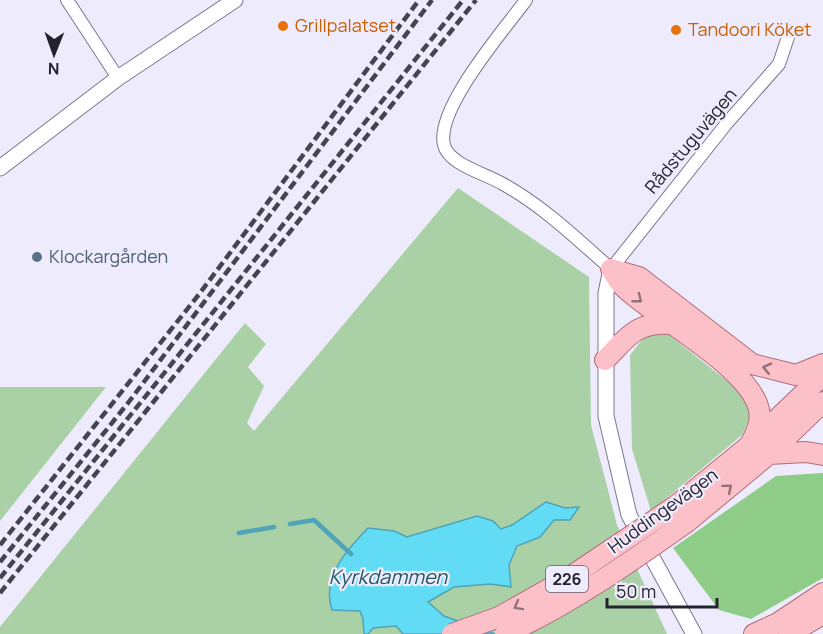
<svg xmlns="http://www.w3.org/2000/svg" width="823" height="634" font-family="Manrope,sans-serif">
	<style>
		.green { fill: #aad0a5 }
		.forest { fill: #8fcc88 }
		.water { fill: #62dbf4; stroke: #4fa4b8; stroke-width: 1.5 }
		.lines { fill: none; stroke-linecap: round; stroke-linejoin: round }
		.stream { stroke: #4fa4b8; stroke-width: 4.5 }
		.minor-casing { stroke: #7b7690; stroke-width: 14 }
		.tertiary-casing { stroke: #7b7690; stroke-width: 17 }
		.primary-casing { stroke: #af6e7a; stroke-width: 22 }
		.minor { stroke: #fff; stroke-width: 12 }
		.tertiary { stroke: #fff; stroke-width: 15 }
		.primary { stroke: #fcc1c8; stroke-width: 20 }
		.rail { stroke: #464450; stroke-width: 4.5; stroke-dasharray: 9 4.5; stroke-linecap: butt }
		.primary-bridge-casing { stroke: #af6e7a; stroke-width: 22; stroke-linecap: butt }
		.primary-bridge { stroke: #fcc1c8; stroke-width: 20 }
		.oneway { stroke: #90727a }
		.food-dot { fill: #e8710a; stroke: #eeebfd; stroke-width: 2 }
		.service-dot { fill: #5c6f8a; stroke: #eeebfd; stroke-width: 2 }
		.labels { text-anchor: middle; stroke-width: 4.5; stroke-linejoin: round; paint-order: stroke }
		.shield { fill: #eeebfd; stroke: #615e6b; stroke-width: 1.5 }
		.shield-label { font-size: 16px; font-weight: bold; fill: #24222d }
		.food-label { font-size: 18px; fill: #c56008; stroke: #eeebfd; text-anchor: start }
		.street-label { font-size: 18px; fill: #24222d; stroke: #eeebfd }
		.service-label { font-size: 18px; fill: #4e5e75; stroke: #eeebfd; text-anchor: start }
		.water-label { font-size: 20px; font-style: italic; fill: #215560; stroke: #eeebfd }
	</style>
	<rect width="100%" height="100%" fill="#eeebfd"/>
	<!-- green -->
	<path class="green" d="M 458,188 L 589,277 L 591,425 L 617,525 L 667,634 L 0,634 L 0,627 L 245,323 L 266,344 L 248,367 L 264,386 L 247,423 L 254,431 Z
		M 668,334 L 742,393 L 751,415 L 742,435 L 651,511 L 632,449 L 630,355 L 645,336 Z
		M 0,387 L 106,387 L 0,521 Z"/>
	<!-- forest -->
	<path class="forest" d="M 823,473 L 823,578 L 751,619 L 719,610 L 673,548 L 776,476 Z"/>
	<!-- water -->
	<path class="water" d="M 546,502 L 565,508 L 579,507 L 570,520 L 554,520 L 540,537 L 517,546 L 509,565 L 511,587 L 490,584 L 454,587 L 428,602 L 444,616 L 495,634 L 403,634 L 396,626 L 373,628 L 368,634 L 364,634 L 363,619 L 360,611 L 332,610 C 321,577 347,550 368,528 L 394,531 L 407,537 L 477,516 L 493,521 L 501,529 L 512,525 Z"/>
	<g class="lines">
		<!-- stream -->
		<path class="stream" d="M 290,524 L 314,520 L 351,554
			M 239,533 L 274,527"/>
		<!-- minor casing -->
		<g class="minor-casing">
			<path id="minor" d="M 67,0 L 118,78
				M 526,0 C 504,30 435,109 444,145 C 449,165 487,174 503,184 C 543,206 577,239 611,269 L 727,123 L 779,64 L 790,31"/>
		</g>
		<!-- tertiary casing -->
		<g class="tertiary-casing">
			<path id="tertiary" d="M 0,168 L 118,78 L 235,0
				M 611,269 L 606,293 L 606,416 L 629,515 L 694,634"/>
		</g>
		<!-- primary casing -->
		<g class="primary-casing">
			<path id="primary" d="M 611,269 L 639,277 L 752,364 L 796,375 L 823,364
				M 611,269 C 615,275 619,283 625,288 C 656,318 751,368 759,410 C 762,422 755,434 750,445
				M 605,360 C 627,338 636,321 671,324
				M 769,454 L 806,452 L 823,455
				M 674,507 L 750,445 L 823,375
				M 687,522 L 769,454 L 823,402
				M 754,634 L 778,623 L 823,593
				M 789,634 L 823,614"/>
		</g>
		<!-- minor -->
		<use href="#minor" class="minor"/>
		<!-- tertiary -->
		<use href="#tertiary" class="tertiary"/>
		<!-- primary -->
		<use href="#primary" class="primary"/>
		<!-- rail -->
		<path class="rail" d="M 0,545 L 200,293 L 419,0
			M 0,562 L 128,403 L 432,0
			M 0,578 L 463,0
			M 0,593 L 476,0"/>
		<!-- primary-bridge casing -->
		<g class="primary-bridge-casing">
			<path id="primary-bridge" d="M 452,634 L 499,617 L 570,577 L 674,507
				M 505,634 C 569,605 629,563 687,522"/>
		</g>
		<!-- primary-bridge -->
		<use href="#primary-bridge" class="primary-bridge"/>
	</g>
	<!-- one-way arrows -->
	<defs><path id="oneway-chevron" d="M-2-3.5L2.5 0L-2 3.5" fill="none" stroke-width="1.6" stroke-linecap="round" stroke-linejoin="round" transform="scale(1.5)"/></defs>
	<g class="oneway">
		<use href="#oneway-chevron" transform="translate(638 299) rotate(38)"/>
		<use href="#oneway-chevron" transform="translate(767 368) rotate(-167)"/>
		<use href="#oneway-chevron" transform="translate(728 488) rotate(-40)"/>
		<use href="#oneway-chevron" transform="translate(518 606) rotate(151)"/>
	</g>
	<!-- markers -->
	<g class="food-dot">
		<circle cx="283" cy="26" r="6"/>
		<circle cx="676" cy="30" r="6"/>
	</g>
	<circle class="service-dot" cx="37" cy="257" r="6"/>
	<g class="labels">
		<!-- shield labels -->
		<rect class="shield" x="546" y="566" width="42" height="26" rx="4.5"/>
		<g class="shield-label">
			<text x="567" y="585">226</text>
		</g>
		<!-- food labels -->
		<g class="food-label">
			<text x="295" y="32">Grillpalatset</text>
			<text x="688" y="36">Tandoori Köket</text>
		</g>
		<!-- street labels -->
		<g class="street-label">
			<text transform="translate(691 141) rotate(-50)" y="6">Rådstuguvägen</text>
			<text transform="translate(663 511) rotate(-36)" y="6">Huddingevägen</text>
		</g>
		<!-- service labels -->
		<g class="service-label">
			<text x="49" y="263">Klockargården</text>
		</g>
		<!-- water labels -->
		<g class="water-label">
			<text x="388" y="584">Kyrkdammen</text>
		</g>
	</g>
	<!-- north arrow -->
	<g transform="translate(54 54) rotate(181)" stroke="#eeebfd" stroke-width="4.5" paint-order="stroke">
	<path d="M0-4.5L10 22L0 15L-10 22Z" fill="#24222d"/>
	<text y="-9" font-size="16" font-weight="bold" text-anchor="middle" fill="#24222d">N</text>
	</g>
	<!-- scale -->
	<path d="M607 598v9h110v-9" fill="none" stroke="#24222d" stroke-width="3"/>
	<text x="616" y="598" font-size="18" fill="#24222d" stroke="#eeebfd" stroke-width="4.5" paint-order="stroke">50 m</text>
</svg>
